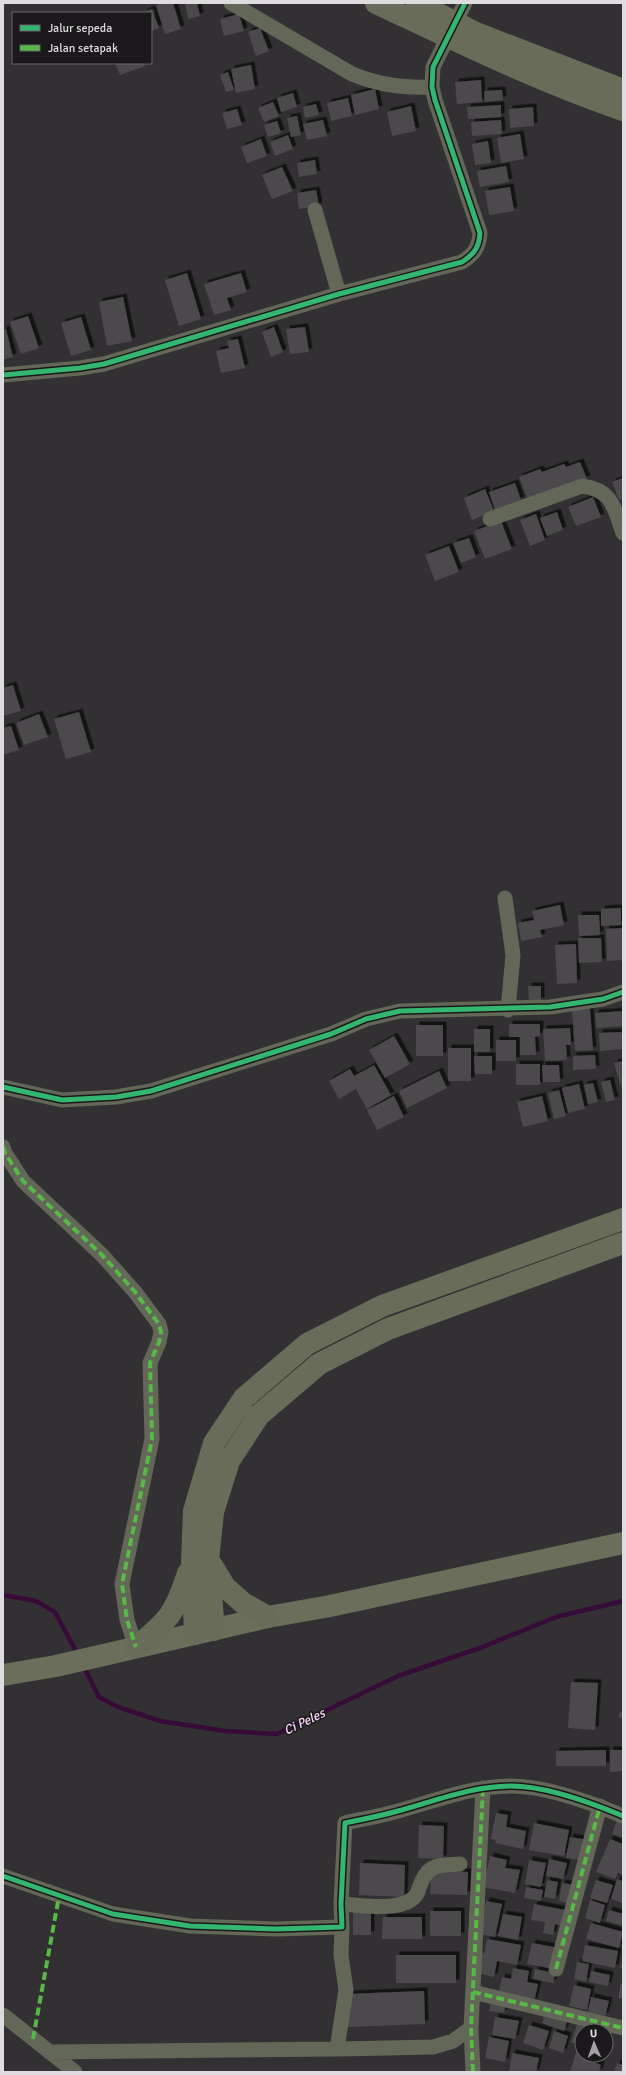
<svg xmlns="http://www.w3.org/2000/svg" width="626" height="2075" font-family="Signika,sans-serif">
	<style>
		.lines { fill: none; stroke-linecap: round; stroke-linejoin: round }
		.stream { stroke: #360b37; stroke-width: 4.5 }
		.building { fill: #4b494b; filter: url(#shadow) }
		.minor { stroke: #626757; stroke-width: 15 }
		.trunk { stroke: #6a6e5a; stroke-width: 22 }
		.motorway { stroke: #686c59; stroke-width: 22 }
		.quiet { stroke: #58b947; stroke-width: 4; stroke-dasharray: 8 4; stroke-linecap: butt }
		.cycleway-casing { stroke: #1a181a; stroke-width: 8 }
		.cycleway { stroke: #33b770; stroke-width: 5 }
		.labels { text-anchor: middle; stroke-width: 3; stroke-linejoin: round; paint-order: stroke }
		.water-label { font-size: 13px; font-style: italic; fill: #fbd7fa; stroke: #1a181a }
	</style>
	<defs>
		<filter id="shadow"><feDropShadow dx="3.5" dy="-3.5" stdDeviation="0" flood-color="#0009"/></filter>
	</defs>
	<rect width="100%" height="100%" fill="#323032"/>
	<g class="lines">
		<!-- stream -->
		<path class="stream" d="M 3,1595 L 36,1601 L 55,1612 L 78,1655
			M 83,1665 L 99,1697 L 118,1707 L 160,1721 L 225,1731 L 277,1734 L 398,1676 L 480,1648 L 556,1617 L 623,1601"/>
	</g>
	<!-- building -->
	<path class="building" d="M 162,3 L 173,3 L 181,29 L 165,34 L 156,5 Z
		M 185,3 L 197,3 L 200,16 L 188,19 Z
		M 152,9 L 159,28 L 151,31 L 151,13 L 142,13 Z
		M 239,14 L 244,31 L 224,36 L 220,19 Z
		M 260,28 L 269,51 L 256,56 L 248,32 Z
		M 115,63 L 144,63 L 145,66 L 120,75 Z
		M 251,65 L 255,89 L 236,93 L 231,69 Z
		M 228,72 L 234,90 L 226,92 L 220,75 Z
		M 481,80 L 482,102 L 457,104 L 455,82 Z
		M 375,89 L 379,109 L 355,115 L 351,95 Z
		M 502,90 L 503,100 L 485,102 L 484,91 Z
		M 293,93 L 297,107 L 281,112 L 277,98 Z
		M 348,98 L 352,116 L 331,121 L 327,103 Z
		M 273,102 L 279,116 L 264,122 L 258,108 Z
		M 316,104 L 319,115 L 305,118 L 303,107 Z
		M 501,105 L 501,117 L 468,119 L 467,107 Z
		M 411,106 L 416,131 L 392,136 L 387,112 Z
		M 533,107 L 534,126 L 510,128 L 509,109 Z
		M 237,109 L 242,125 L 227,129 L 222,113 Z
		M 297,116 L 301,135 L 291,137 L 287,118 Z
		M 323,120 L 327,136 L 307,140 L 303,124 Z
		M 501,120 L 502,134 L 472,136 L 471,122 Z
		M 277,121 L 281,133 L 268,137 L 264,125 Z
		M 520,134 L 524,159 L 501,163 L 497,138 Z
		M 288,135 L 293,149 L 275,156 L 270,142 Z
		M 261,139 L 267,156 L 247,163 L 241,147 Z
		M 488,141 L 491,163 L 475,165 L 472,144 Z
		M 315,160 L 317,174 L 299,177 L 297,163 Z
		M 506,166 L 509,182 L 480,187 L 477,171 Z
		M 282,167 L 293,191 L 272,199 L 262,175 Z
		M 510,187 L 514,211 L 489,215 L 485,191 Z
		M 316,190 L 319,206 L 299,209 L 297,193 Z
		M 187,273 L 201,319 L 179,326 L 165,280 Z
		M 241,273 L 247,292 L 227,298 L 231,310 L 214,315 L 204,284 Z
		M 123,297 L 132,341 L 107,346 L 99,302 Z
		M 28,316 L 39,348 L 21,354 L 10,322 Z
		M 81,317 L 91,350 L 71,356 L 61,323 Z
		M 274,327 L 283,352 L 271,357 L 262,332 Z
		M 305,327 L 309,352 L 290,354 L 286,329 Z
		M 6,329 L 13,357 L 3,360 L 3,330 Z
		M 238,339 L 245,368 L 221,373 L 216,351 L 229,348 L 227,341 Z
		M 580,462 L 587,479 L 528,501 L 519,477 L 540,469 L 542,472 L 564,464 L 566,467 Z
		M 623,478 L 623,499 L 619,500 L 612,482 Z
		M 515,483 L 521,500 L 495,510 L 489,492 Z
		M 485,489 L 494,511 L 472,520 L 464,498 Z
		M 593,497 L 601,517 L 576,526 L 568,507 Z
		M 557,512 L 563,530 L 547,536 L 540,518 Z
		M 536,514 L 545,540 L 530,546 L 520,520 Z
		M 501,521 L 512,549 L 485,559 L 474,531 Z
		M 469,538 L 476,557 L 461,563 L 453,543 Z
		M 449,546 L 459,572 L 435,581 L 425,555 Z
		M 13,685 L 21,711 L 3,716 L 3,688 Z
		M 79,712 L 91,752 L 66,759 L 54,719 Z
		M 39,714 L 48,737 L 24,745 L 16,723 Z
		M 11,726 L 19,750 L 3,755 L 3,728 Z
		M 560,905 L 564,925 L 540,930 L 542,937 L 521,941 L 518,923 L 534,920 L 532,911 Z
		M 621,908 L 621,925 L 601,926 L 601,909 Z
		M 578,915 L 599,915 L 600,935 L 579,936 Z
		M 623,928 L 623,960 L 607,961 L 606,929 Z
		M 578,938 L 601,938 L 602,962 L 579,963 Z
		M 576,944 L 577,983 L 557,984 L 555,945 Z
		M 528,986 L 541,986 L 541,1001 L 529,1001 Z
		M 590,1009 L 593,1050 L 575,1051 L 572,1010 Z
		M 623,1011 L 623,1026 L 596,1028 L 595,1013 Z
		M 509,1024 L 540,1024 L 540,1036 L 535,1037 L 536,1055 L 520,1055 L 520,1037 L 509,1037 Z
		M 416,1025 L 443,1025 L 443,1056 L 416,1056 Z
		M 570,1028 L 571,1045 L 566,1045 L 567,1060 L 545,1061 L 543,1029 Z
		M 474,1029 L 490,1029 L 490,1052 L 474,1052 Z
		M 623,1032 L 623,1049 L 600,1051 L 599,1033 Z
		M 394,1036 L 410,1064 L 385,1078 L 369,1050 Z
		M 496,1040 L 516,1040 L 516,1061 L 496,1061 Z
		M 448,1048 L 471,1048 L 471,1081 L 448,1081 Z
		M 595,1055 L 596,1069 L 573,1070 L 573,1056 Z
		M 474,1056 L 492,1056 L 492,1074 L 475,1074 Z
		M 623,1061 L 623,1093 L 614,1063 Z
		M 516,1064 L 540,1064 L 540,1085 L 516,1085 Z
		M 374,1065 L 391,1095 L 367,1109 L 356,1089 L 339,1099 L 329,1081 L 350,1069 L 354,1076 Z
		M 542,1065 L 559,1065 L 560,1082 L 543,1082 Z
		M 439,1071 L 447,1088 L 407,1108 L 399,1091 Z
		M 610,1080 L 615,1100 L 606,1102 L 601,1082 Z
		M 593,1083 L 598,1102 L 588,1104 L 584,1085 Z
		M 579,1084 L 585,1109 L 568,1113 L 562,1088 Z
		M 559,1090 L 566,1116 L 554,1119 L 548,1093 Z
		M 394,1096 L 404,1117 L 377,1130 L 367,1110 Z
		M 542,1096 L 548,1121 L 523,1127 L 517,1102 Z
		M 571,1682 L 598,1683 L 595,1730 L 568,1728 Z
		M 623,1709 L 623,1719 L 618,1716 Z
		M 606,1750 L 606,1766 L 556,1766 L 556,1751 Z
		M 610,1750 L 623,1750 L 623,1771 L 610,1772 Z
		M 496,1813 L 508,1815 L 506,1827 L 526,1831 L 523,1849 L 495,1843 L 496,1840 L 491,1839 Z
		M 618,1818 L 623,1820 L 623,1838 L 612,1834 Z
		M 534,1823 L 569,1830 L 564,1856 L 529,1850 Z
		M 419,1825 L 444,1826 L 443,1859 L 418,1858 Z
		M 570,1837 L 588,1840 L 584,1861 L 566,1858 Z
		M 610,1839 L 623,1844 L 623,1875 L 618,1873 L 615,1879 L 596,1872 Z
		M 490,1856 L 507,1860 L 505,1868 L 520,1870 L 515,1893 L 483,1887 Z
		M 549,1859 L 567,1863 L 563,1879 L 546,1876 Z
		M 529,1860 L 546,1863 L 541,1887 L 525,1884 Z
		M 360,1863 L 405,1865 L 404,1897 L 359,1895 Z
		M 431,1870 L 468,1872 L 467,1895 L 430,1894 Z
		M 617,1879 L 623,1881 L 623,1903 L 611,1899 Z
		M 547,1880 L 558,1882 L 555,1899 L 544,1897 Z
		M 596,1880 L 613,1885 L 607,1903 L 590,1898 Z
		M 562,1883 L 575,1885 L 571,1904 L 559,1901 Z
		M 526,1887 L 543,1890 L 541,1901 L 524,1898 Z
		M 590,1900 L 605,1905 L 600,1923 L 585,1918 Z
		M 486,1901 L 502,1904 L 495,1937 L 479,1934 Z
		M 534,1904 L 565,1910 L 562,1926 L 555,1924 L 553,1935 L 543,1933 L 545,1922 L 531,1920 Z
		M 353,1910 L 371,1910 L 371,1935 L 353,1935 Z
		M 609,1910 L 623,1914 L 623,1926 L 606,1921 Z
		M 430,1911 L 461,1911 L 461,1936 L 430,1936 Z
		M 503,1914 L 522,1917 L 518,1940 L 498,1936 Z
		M 383,1917 L 422,1917 L 422,1939 L 382,1939 Z
		M 591,1923 L 623,1932 L 619,1948 L 586,1939 Z
		M 487,1939 L 521,1945 L 517,1965 L 497,1961 L 494,1977 L 477,1973 L 481,1952 L 484,1953 Z
		M 532,1943 L 559,1948 L 555,1969 L 527,1964 Z
		M 585,1945 L 618,1951 L 615,1968 L 582,1961 Z
		M 396,1955 L 456,1955 L 456,1983 L 396,1983 Z
		M 623,1957 L 623,1968 L 620,1968 Z
		M 577,1962 L 589,1964 L 586,1982 L 574,1979 Z
		M 513,1968 L 529,1971 L 527,1982 L 538,1984 L 534,2002 L 498,1995 L 502,1977 L 511,1979 Z
		M 535,1969 L 555,1973 L 553,1983 L 533,1979 Z
		M 591,1971 L 610,1975 L 608,1986 L 589,1982 Z
		M 621,1983 L 623,1983 L 623,1999 L 618,1998 Z
		M 574,1985 L 591,1989 L 587,2010 L 569,2006 Z
		M 424,1991 L 425,2024 L 348,2027 L 346,1994 Z
		M 591,1997 L 609,2001 L 605,2016 L 588,2012 Z
		M 491,2000 L 506,2003 L 504,2013 L 489,2011 Z
		M 546,2011 L 568,2019 L 564,2031 L 542,2023 Z
		M 495,2017 L 519,2021 L 515,2039 L 492,2035 Z
		M 577,2024 L 598,2031 L 582,2031 L 582,2046 L 571,2042 Z
		M 529,2025 L 549,2031 L 543,2050 L 523,2043 Z
		M 554,2031 L 568,2036 L 563,2053 L 549,2048 Z
		M 489,2037 L 509,2041 L 505,2062 L 485,2058 Z
		M 577,2049 L 582,2051 L 582,2055 L 596,2055 L 594,2062 L 601,2065 L 599,2072 L 570,2072 Z
		M 512,2053 L 539,2058 L 536,2072 L 509,2072 Z
		M 617,2063 L 623,2065 L 623,2072 L 614,2072 Z"/>
	<g class="lines">
		<!-- minor -->
		<path class="minor" d="M 231,3 L 352,74 C 379,85 403,88 432,87
			M 315,210 L 339,294
			M 3,375 L 80,368 L 104,364 L 339,294 L 462,262 C 474,254 479,248 480,233 L 435,100 L 432,87 L 433,67 L 465,3
			M 490,519 L 582,486 C 613,490 614,508 623,533
			M 505,898 L 513,955 L 508,1010
			M 3,1087 L 62,1100 L 116,1097 L 151,1091 L 331,1034 L 366,1019 L 400,1011 L 550,1007 L 603,999 L 623,992
			M 3,1147 L 5,1153 L 23,1181 L 102,1255 L 135,1292 L 159,1324 L 161,1332 L 159,1342 L 150,1363 L 152,1439 L 122,1584 L 127,1620 L 136,1647
			M 3,1876 L 113,1914 L 190,1926 L 276,1929 L 342,1927 L 341,1904 L 345,1823 C 363,1819 381,1816 398,1811 C 435,1801 472,1786 511,1786 C 546,1786 592,1803 623,1816
			M 341,1904 C 360,1905 395,1911 411,1900 C 416,1897 418,1893 419,1888 C 428,1863 436,1866 460,1864
			M 556,1969 L 600,1806
			M 473,1992 L 623,2028
			M 3,2015 L 75,2072
			M 337,2049 L 346,1990 L 341,1955 L 342,1927
			M 49,2052 L 337,2049 L 433,2047 L 453,2041 L 471,2028
			M 473,2072 L 471,2028 L 483,1788"/>
		<!-- trunk -->
		<path class="trunk" d="M 3,1675 L 56,1666 L 268,1617 L 330,1606 L 623,1543"/>
		<!-- motorway -->
		<path class="motorway" d="M 376,3 C 457,41 538,81 623,110
			M 417,3 L 476,33 L 623,90
			M 211,1564 L 225,1587 L 243,1603 L 268,1617
			M 214,1630 L 208,1560 L 213,1512 L 229,1461 L 259,1415 L 319,1364 L 388,1329 L 623,1243
			M 195,1634 L 192,1561 L 194,1511 L 214,1443 L 244,1398 L 307,1344 L 382,1306 L 623,1219
			M 136,1647 C 168,1621 175,1614 188,1573"/>
		<!-- quiet -->
		<path class="quiet" d="M 3,1147 L 5,1153 L 23,1181 L 102,1255 L 135,1292 L 159,1324 L 161,1332 L 159,1342 L 150,1363 L 152,1439 L 122,1584 L 127,1620 L 136,1647
			M 556,1969 L 600,1806
			M 473,1992 L 623,2028
			M 33,2039 L 59,1896
			M 473,2072 L 471,2028 L 483,1788"/>
		<!-- cycleway casing -->
		<g class="cycleway-casing">
			<path id="cycleway" d="M 3,375 L 80,368 L 104,364 L 339,294 L 462,262 C 474,254 479,248 480,233 L 435,100 L 432,87 L 433,67 L 465,3
				M 3,1087 L 62,1100 L 116,1097 L 151,1091 L 331,1034 L 366,1019 L 400,1011 L 550,1007 L 603,999 L 623,992
				M 3,1876 L 113,1914 L 190,1926 L 276,1929 L 342,1927 L 341,1904 L 345,1823 C 363,1819 381,1816 398,1811 C 435,1801 472,1786 511,1786 C 546,1786 592,1803 623,1816"/>
		</g>
		<!-- cycleway -->
		<use href="#cycleway" class="cycleway"/>
	</g>
	<g class="labels">
		<!-- water labels -->
		<g class="water-label">
			<text transform="translate(304 1721) rotate(-26)" y="5">Ci Peles</text>
		</g>
	</g>
	<!-- border -->
	<rect width="626" height="2075" fill="none" stroke="#dedcde" stroke-width="8"/>
	<!-- legend -->
	<rect x="12" y="12" width="140" height="52" fill="#1a181a" stroke="#686668"/>
	<rect x="20" y="25" width="20" height="6" fill="#33b770" stroke="#686668"/>
	<text x="48" y="32" font-size="12" fill="#dedcde">Jalur sepeda</text>
	<rect x="20" y="45" width="20" height="6" fill="#58b947" stroke="#686668"/>
	<text x="48" y="52" font-size="12" fill="#dedcde">Jalan setapak</text>
	<!-- north arrow -->
	<g transform="translate(594 2043) rotate(358)"><circle r="19" fill="#1a181a" stroke="#686668"/>
	<path d="M0-3L7 15L0 10L-7 15Z" fill="#a2a0a2"/>
	<text y="-6" font-size="11" font-weight="bold" text-anchor="middle" fill="#dedcde">U</text>
	</g>
</svg>
